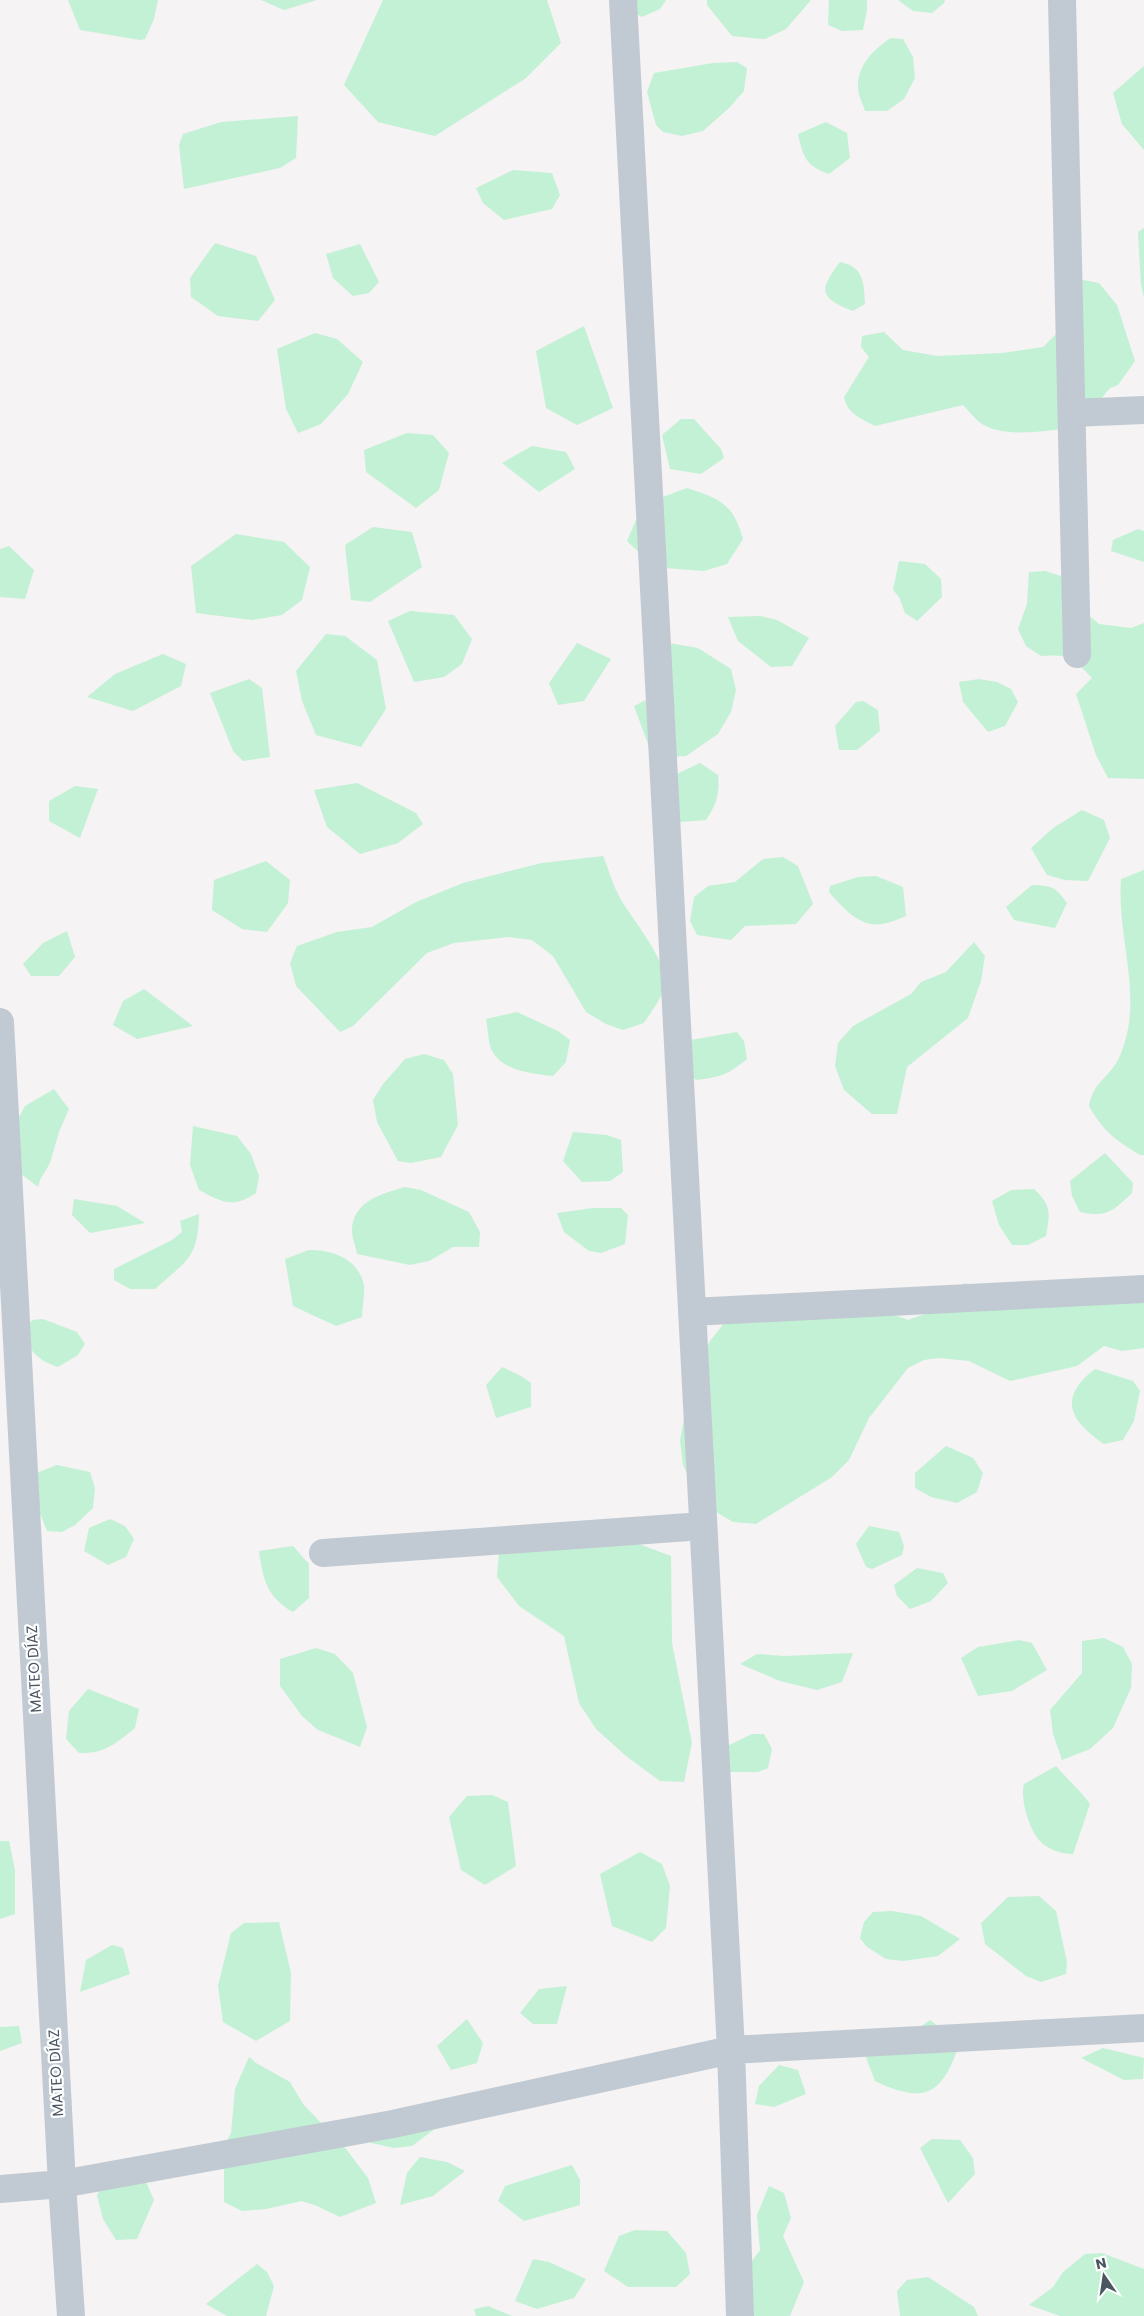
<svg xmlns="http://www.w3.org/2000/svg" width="1144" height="2316" font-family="Poppins,sans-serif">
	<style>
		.green { fill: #c3f1d5 }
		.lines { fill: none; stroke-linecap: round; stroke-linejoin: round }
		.minor { stroke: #c1cad2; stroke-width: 28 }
		.labels { text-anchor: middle; stroke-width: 4.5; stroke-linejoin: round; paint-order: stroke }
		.street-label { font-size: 15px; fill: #4a5661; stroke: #fff }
	</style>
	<rect width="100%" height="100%" fill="#f5f3f3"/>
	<!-- green -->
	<path class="green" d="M 68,0 L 158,0 L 154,19 L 145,39 L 140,40 L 80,30 Z
		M 261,0 L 317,0 L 284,10 Z
		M 383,0 L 547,0 L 561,43 L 526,78 L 435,136 L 378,122 L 344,85 Z
		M 621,0 L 666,0 L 660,9 L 642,17 L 627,9 Z
		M 707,0 L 811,0 L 786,29 L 765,39 L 732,36 L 707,5 Z
		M 829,0 L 867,0 L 867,10 L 863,30 L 842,31 L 828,25 Z
		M 898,0 L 945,0 L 944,3 L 932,13 L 913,11 Z
		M 891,38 L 903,39 L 913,57 L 915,78 L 904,99 L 887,111 L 865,111 C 863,104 858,95 858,88 C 857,65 874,49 891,38 Z
		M 737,62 L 747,68 L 744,91 L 729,108 L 703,131 L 682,136 L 663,132 L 656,125 L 647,92 L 654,73 L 713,63 Z
		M 1144,66 L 1144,150 L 1122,124 L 1113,93 Z
		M 298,116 L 296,158 L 280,168 L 184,189 L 179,145 L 183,134 L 221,122 Z
		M 826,122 L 847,133 L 850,158 L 829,174 C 806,166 803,157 798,134 Z
		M 513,170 L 552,173 L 560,195 L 552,209 L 504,220 L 483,203 L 476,188 Z
		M 1144,228 L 1144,298 L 1141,284 L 1138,232 Z
		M 215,243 L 256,256 L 275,300 L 258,321 L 218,316 L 191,297 L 190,278 Z
		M 360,244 L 379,282 L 369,293 L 353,296 L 333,278 L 326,254 Z
		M 840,262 C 864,266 864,284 865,304 L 853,311 C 817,297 820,289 840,262 Z
		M 1078,279 L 1099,283 L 1117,305 L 1135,361 L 1118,385 L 1110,388 L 1078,427 C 1051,430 1006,439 982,424 C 975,419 969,411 963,405 L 875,426 C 862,419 847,414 844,397 L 869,357 L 861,347 L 862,336 L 884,332 L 903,350 L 937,356 L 1002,353 L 1043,347 L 1058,332 Z
		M 584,326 L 613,408 L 577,425 L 546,408 L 536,351 Z
		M 315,333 L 337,339 L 363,362 L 348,394 L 321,424 L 298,433 L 286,409 L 277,349 Z
		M 681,419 L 694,419 L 721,449 L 724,458 L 701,474 L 670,469 L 662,435 Z
		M 407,433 L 433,435 L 449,453 L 439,490 L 416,508 L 366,472 L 364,450 Z
		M 532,446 L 566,452 L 575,469 L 539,492 L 502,463 Z
		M 687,488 C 720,499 733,503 743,539 L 727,564 L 704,571 L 665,568 L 649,562 L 627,541 L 638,515 L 655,500 Z
		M 373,527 L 412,532 L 422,567 L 370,602 L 351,600 L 345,545 Z
		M 1138,529 L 1144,531 L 1144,562 L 1111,551 L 1113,540 Z
		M 236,534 L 284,542 L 310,567 L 302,600 L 282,615 L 252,620 L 196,613 L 191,566 Z
		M 9,546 L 34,570 L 25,599 L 0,597 L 0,549 Z
		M 899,561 L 925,564 L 941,579 L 942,597 L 917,621 L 905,613 L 899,597 L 893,590 Z
		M 1045,571 L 1077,581 L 1079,607 L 1099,624 L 1131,628 L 1144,623 L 1144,779 L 1108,778 L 1096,755 L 1076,694 L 1092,678 C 1072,657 1070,654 1041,656 L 1026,646 L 1018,629 L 1027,604 L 1029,572 Z
		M 410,611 L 454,615 L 472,639 L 462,664 L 444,677 L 414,682 L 388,621 Z
		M 760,616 L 777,620 L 809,638 L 792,666 L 771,667 L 738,641 L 728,617 Z
		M 326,634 L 345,636 L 377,660 L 386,709 L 361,747 L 316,735 L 302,701 L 296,671 Z
		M 663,642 L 698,648 L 731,669 L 736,690 L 731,712 L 718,734 L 686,756 L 653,758 L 634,706 L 646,700 Z
		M 577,643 L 611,659 L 584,701 L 558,705 L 549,683 Z
		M 163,654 L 186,664 L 181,686 L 133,711 L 87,697 L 115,674 Z
		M 249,679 L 262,688 L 270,757 L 243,761 L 233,751 L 210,693 Z
		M 979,679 L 997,682 L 1011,689 L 1018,702 L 1005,726 L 988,732 L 963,702 L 959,682 Z
		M 863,701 L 878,710 L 880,731 L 857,750 L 839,750 L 835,726 L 856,702 Z
		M 700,763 L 718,775 C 720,794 716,805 706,820 L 681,822 L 666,812 L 660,782 Z
		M 357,783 L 416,813 L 423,824 L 398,843 L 360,854 L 327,827 L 314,790 Z
		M 75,786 L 98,789 L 80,838 L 49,821 L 49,801 Z
		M 1082,810 L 1104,820 L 1110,838 L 1088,881 L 1065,880 L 1047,875 L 1031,848 L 1053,828 Z
		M 603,856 C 608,867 611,880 617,892 C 627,914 666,957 665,982 C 664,996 651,1012 644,1023 L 623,1030 L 606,1024 L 586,1012 L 553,956 L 532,940 L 509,937 L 454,943 L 427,953 L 353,1026 L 340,1032 L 296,986 L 290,963 L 297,946 L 337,932 L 372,927 L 416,902 L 463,883 L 542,863 Z
		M 783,857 L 798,866 L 813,904 L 796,924 L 745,926 L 731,940 L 697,935 L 690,921 L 694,897 L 708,886 L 735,882 L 763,859 Z
		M 266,861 L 290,880 L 288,903 L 267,932 L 242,929 L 212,910 L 214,880 Z
		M 1144,870 L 1144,1155 L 1140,1155 C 1115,1140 1103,1131 1089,1106 C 1094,1083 1102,1083 1115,1065 C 1121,1057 1126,1039 1128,1029 C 1137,980 1117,929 1121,879 Z
		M 876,876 L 903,887 L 906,916 C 898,919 890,923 882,924 C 860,928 842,907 829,892 L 830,886 L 858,877 Z
		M 1032,885 C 1052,886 1055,886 1067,903 L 1055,928 L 1014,920 L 1006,907 Z
		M 67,931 L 75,957 L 59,976 L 31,976 L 23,964 L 43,943 Z
		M 974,942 L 985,956 L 981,981 L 968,1018 L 907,1067 L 897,1114 L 872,1114 L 844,1090 L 835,1066 L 838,1043 L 853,1026 L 911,994 L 921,982 L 946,972 Z
		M 144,989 L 193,1026 L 137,1039 L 113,1025 L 123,1001 Z
		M 517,1012 L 558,1031 L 570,1040 L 566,1062 L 553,1076 C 533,1074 503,1071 492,1051 C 488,1043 488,1028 486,1019 Z
		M 737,1032 L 744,1041 L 747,1059 C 728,1075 720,1077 696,1080 L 686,1072 L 690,1040 Z
		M 424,1054 L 444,1060 L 453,1074 L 458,1125 L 441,1157 L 411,1163 L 398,1161 L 377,1122 L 373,1100 L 383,1084 L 405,1059 Z
		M 54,1089 L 69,1109 L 59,1132 L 50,1163 L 40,1180 L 38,1187 L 3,1160 L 1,1151 L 25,1106 Z
		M 193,1126 L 237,1136 L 251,1154 L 259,1176 L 256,1193 C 233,1209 222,1202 199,1190 L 190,1165 Z
		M 573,1132 L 607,1135 L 621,1140 L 623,1172 L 610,1181 L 582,1182 L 563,1161 Z
		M 1105,1153 L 1133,1183 L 1132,1193 C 1113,1211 1107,1218 1080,1212 L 1072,1196 L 1070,1181 Z
		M 405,1187 L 421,1190 L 469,1212 L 480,1232 L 479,1247 L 453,1247 L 429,1261 L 410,1265 L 357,1254 C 356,1247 352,1238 352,1231 C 352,1201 382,1194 405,1187 Z
		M 1034,1189 C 1052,1206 1050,1213 1046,1236 L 1028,1245 L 1012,1245 L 999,1225 L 992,1201 L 1011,1190 Z
		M 74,1199 L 117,1206 L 145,1223 L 90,1233 L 72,1215 Z
		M 593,1208 L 621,1208 L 628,1215 L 625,1244 L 601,1253 L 589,1251 L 564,1232 L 557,1213 Z
		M 199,1214 C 198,1259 186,1261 155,1289 L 130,1289 L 114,1280 L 114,1269 L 172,1240 L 182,1232 L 180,1221 Z
		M 309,1250 C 332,1250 358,1258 364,1285 C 365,1295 362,1307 362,1317 L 336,1326 L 293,1306 L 285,1259 Z
		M 1144,1282 L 1144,1348 L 1122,1351 L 1104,1346 L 1077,1366 L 1010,1381 L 969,1361 L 939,1358 L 924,1360 L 908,1368 L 869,1418 L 849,1460 L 832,1477 L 756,1524 L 733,1522 L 701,1503 L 683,1465 L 680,1440 L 692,1377 L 710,1341 L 728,1318 L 860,1302 L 908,1320 L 947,1306 L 964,1283 L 989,1290 Z
		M 43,1319 L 77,1332 L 85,1344 L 78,1355 L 58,1367 C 38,1360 29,1352 24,1332 L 32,1320 Z
		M 502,1367 L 521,1376 L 531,1383 L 531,1407 L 496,1418 L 486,1385 Z
		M 1095,1369 L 1133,1381 L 1140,1391 L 1134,1421 L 1123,1440 L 1104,1444 C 1070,1421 1057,1398 1095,1369 Z
		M 946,1446 L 973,1458 L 983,1473 L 977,1492 L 957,1503 L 931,1497 L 915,1488 L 915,1473 Z
		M 57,1465 L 90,1472 L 95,1488 L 93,1508 L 75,1525 L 62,1532 L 47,1531 L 34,1498 L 34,1474 Z
		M 110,1519 L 125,1526 L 134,1539 L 126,1557 L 108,1565 L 84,1551 L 89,1528 Z
		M 869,1526 L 899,1532 L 904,1546 L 902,1555 L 872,1569 L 866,1567 L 856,1544 Z
		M 628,1540 L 671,1556 L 672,1643 L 692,1743 L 684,1782 L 660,1781 L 626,1756 L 596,1729 L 579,1703 L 564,1636 L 519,1606 L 497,1577 L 499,1551 Z
		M 293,1546 L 309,1564 L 309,1598 L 293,1612 C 267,1597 263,1580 259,1551 Z
		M 917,1568 L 943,1573 L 948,1583 L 931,1601 L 910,1609 L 897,1596 L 894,1585 Z
		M 1104,1638 L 1123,1647 L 1132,1664 L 1131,1688 L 1113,1728 L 1090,1749 L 1062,1760 L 1053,1734 L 1050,1710 L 1082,1673 L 1082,1641 Z
		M 1019,1640 L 1032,1643 L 1047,1670 L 1012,1691 L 978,1696 L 961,1658 L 978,1647 Z
		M 316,1648 L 335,1654 L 353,1673 L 367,1727 L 360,1747 L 318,1730 L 302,1716 L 280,1686 L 280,1659 Z
		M 853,1653 L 842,1682 L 817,1690 L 780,1681 L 740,1664 L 757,1654 L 784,1656 Z
		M 88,1689 L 139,1709 L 135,1728 C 116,1743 105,1754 79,1753 L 66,1739 L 69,1711 Z
		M 752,1734 L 764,1734 L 772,1749 L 768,1768 L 758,1772 L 723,1772 L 721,1749 Z
		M 1056,1766 C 1067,1779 1080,1790 1090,1804 L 1073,1854 C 1060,1854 1043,1848 1036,1836 C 1028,1824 1020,1797 1024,1784 Z
		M 492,1795 L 508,1802 L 516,1866 L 485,1885 L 461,1870 L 449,1817 L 467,1796 Z
		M 0,1841 L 9,1841 L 15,1870 L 15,1914 L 0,1919 Z
		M 640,1852 L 662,1864 L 670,1886 L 666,1928 L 652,1942 L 612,1926 L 600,1874 Z
		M 1039,1896 L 1056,1911 L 1067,1962 L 1066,1974 L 1041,1982 L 1026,1976 L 985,1944 L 981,1923 L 1008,1897 Z
		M 892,1911 L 921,1916 L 960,1939 L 938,1956 L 903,1961 L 886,1959 L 867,1947 L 860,1938 L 864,1922 L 873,1912 Z
		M 279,1922 L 291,1973 L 290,2021 L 256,2041 L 223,2022 L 218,1986 L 231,1933 L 244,1923 Z
		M 112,1945 L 123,1948 L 130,1974 L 80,1992 L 86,1960 Z
		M 567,1986 L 557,2024 L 533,2024 L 520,2013 L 539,1989 Z
		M 467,2019 L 483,2043 L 477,2063 L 451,2070 L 437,2046 Z
		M 930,2020 L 960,2042 C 943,2093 927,2106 875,2081 L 865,2055 L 908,2036 Z
		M 19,2026 L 22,2043 L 0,2051 L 0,2027 Z
		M 1103,2048 L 1144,2058 L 1143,2079 L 1124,2080 L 1081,2058 Z
		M 249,2057 L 256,2063 L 290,2082 L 303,2104 L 346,2149 L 368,2178 L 376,2203 L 340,2217 L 317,2206 L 302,2201 L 266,2209 L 242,2211 L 224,2202 L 224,2147 L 231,2133 L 235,2089 Z
		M 779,2065 L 798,2070 L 806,2094 L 774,2107 L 755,2104 L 759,2086 Z
		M 436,2128 L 412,2146 L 394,2148 L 371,2143 L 359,2130 Z
		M 932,2139 L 960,2140 L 973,2158 L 975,2174 L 948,2203 L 920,2148 Z
		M 420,2157 L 447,2162 L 465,2171 L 433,2196 L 400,2205 L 407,2173 Z
		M 120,2164 L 147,2184 L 154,2200 L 137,2239 L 116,2240 L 103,2219 L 97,2195 Z
		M 572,2165 L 580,2180 L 580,2205 L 524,2221 L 498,2201 L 505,2186 Z
		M 769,2186 L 784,2193 L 791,2218 L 783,2236 L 804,2282 L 790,2316 L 746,2316 L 744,2272 L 760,2250 L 757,2215 Z
		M 635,2230 L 667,2231 L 686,2253 L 690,2274 L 676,2287 L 628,2287 L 604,2271 L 619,2236 Z
		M 1102,2253 L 1144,2269 L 1144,2316 L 1060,2316 L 1029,2305 L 1053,2287 L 1063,2272 L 1085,2254 Z
		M 533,2259 L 549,2262 L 586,2279 L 574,2298 L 537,2309 L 515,2301 Z
		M 257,2264 L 267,2272 L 274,2286 L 266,2316 L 227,2316 L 206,2304 Z
		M 928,2277 L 974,2307 L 978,2316 L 900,2316 L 897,2291 L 907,2280 Z
		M 488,2306 L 512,2316 L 476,2316 L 474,2309 Z"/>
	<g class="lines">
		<!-- minor -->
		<path class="minor" d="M 623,0 L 731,2050 L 740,2316
			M 1062,0 L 1077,654
			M 1072,413 L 1144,410
			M 0,1022 L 62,2184 L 71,2316
			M 692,1312 L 1144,1289
			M 323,1553 L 703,1526
			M 0,2189 L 62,2184 L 393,2124 L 731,2050 L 1144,2028"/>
	</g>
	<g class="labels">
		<!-- street labels -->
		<g class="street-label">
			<text transform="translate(34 1669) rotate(-93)" y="5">MATEO DÍAZ</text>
			<text transform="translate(56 2073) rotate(-93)" y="5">MATEO DÍAZ</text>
		</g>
	</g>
	<!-- north arrow -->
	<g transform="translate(1104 2276) rotate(347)" stroke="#ffffff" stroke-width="4" paint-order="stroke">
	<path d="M0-4L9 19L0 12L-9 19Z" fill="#4a5661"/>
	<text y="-8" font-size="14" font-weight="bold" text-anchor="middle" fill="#4a5661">N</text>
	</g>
</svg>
